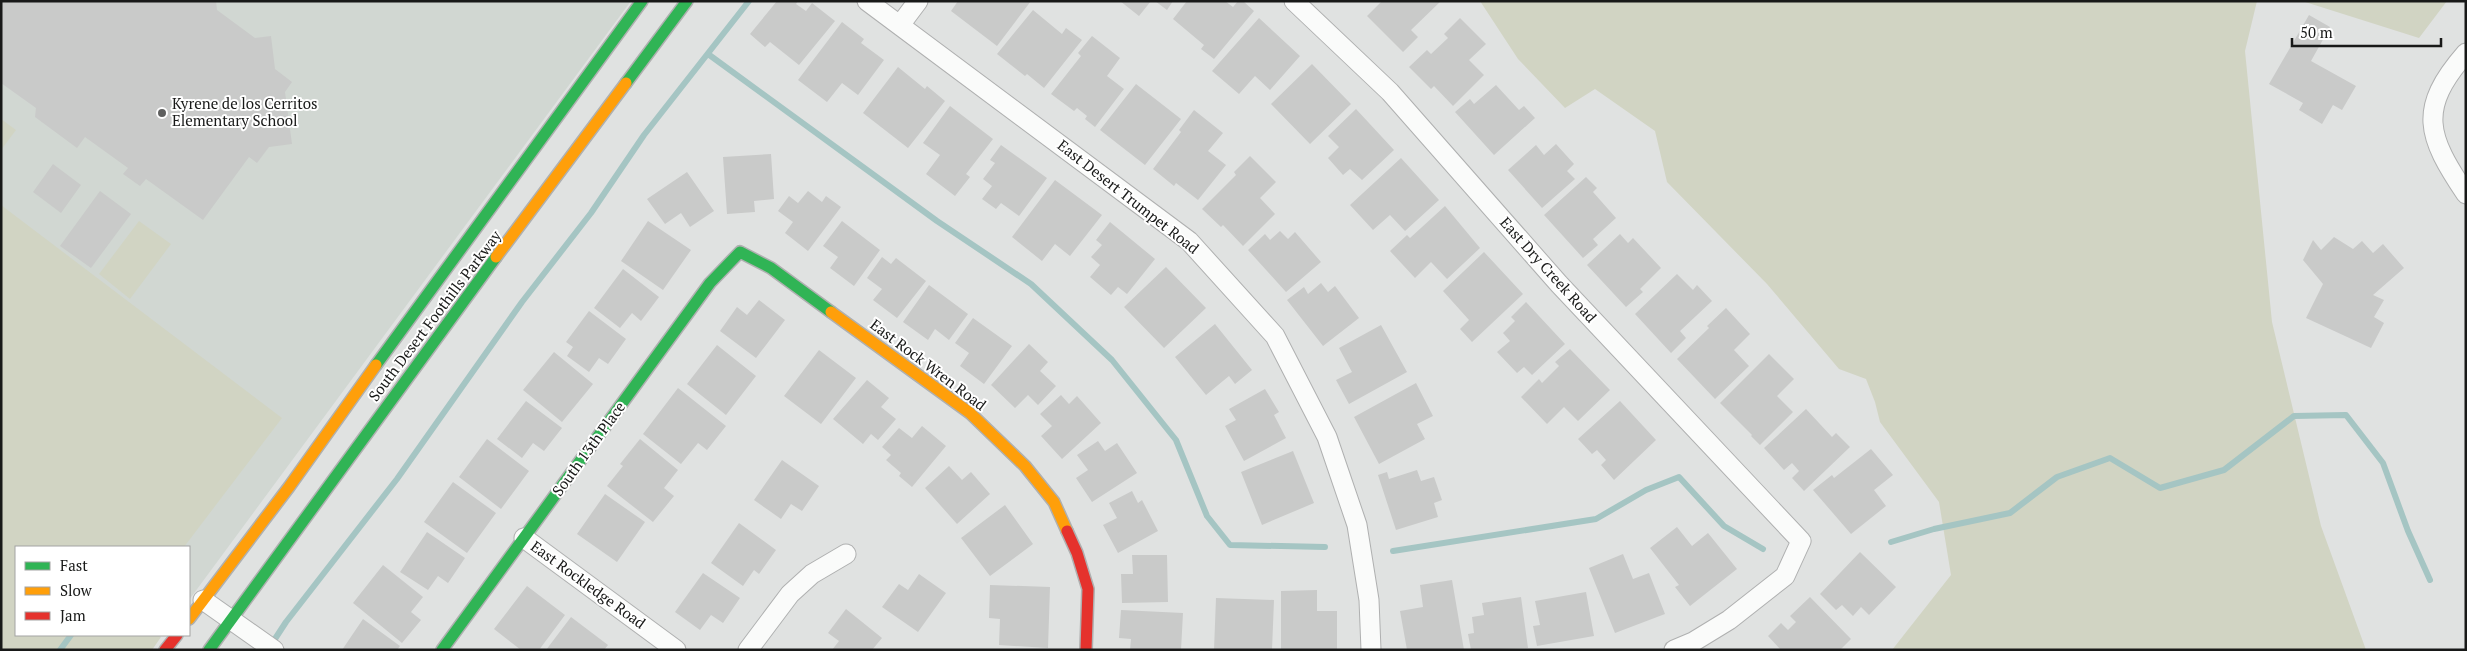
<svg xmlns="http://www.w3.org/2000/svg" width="2467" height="651" font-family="'PT Serif',serif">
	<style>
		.built { fill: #d1d7d2 }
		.green { fill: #d1d4c3 }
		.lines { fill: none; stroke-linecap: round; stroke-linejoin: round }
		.stream { stroke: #a5c5c3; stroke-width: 6 }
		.building { fill: #c9cac9 }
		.street-casing { stroke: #afb0b0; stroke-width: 21 }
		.fast-casing { stroke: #afb0b0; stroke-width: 14 }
		.slow-casing { stroke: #afb0b0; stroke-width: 14 }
		.jam-casing { stroke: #afb0b0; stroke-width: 14 }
		.street { stroke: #fafbfa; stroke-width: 19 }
		.fast { stroke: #30b455; stroke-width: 11 }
		.slow { stroke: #ff9f0a; stroke-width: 11 }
		.jam { stroke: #e5322d; stroke-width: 11 }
		.poi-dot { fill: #5e5f5e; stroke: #fff; stroke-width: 2 }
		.labels { text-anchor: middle; stroke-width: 4; stroke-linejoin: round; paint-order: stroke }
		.poi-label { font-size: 15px; fill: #181918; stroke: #fff; text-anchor: start }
		.street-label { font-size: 15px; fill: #181918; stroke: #fff }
	</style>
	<rect width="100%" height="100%" fill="#e0e2e1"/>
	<!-- built -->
	<path class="built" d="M 1,1 L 631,1 L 189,600 L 189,547 L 44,547 L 1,515 Z"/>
	<!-- green -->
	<path class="green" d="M 1480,1 L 2257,1 L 2245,51 L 2272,322 L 2321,526 L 2366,650 L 1892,650 L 1951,575 L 1939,502 L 1880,422 L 1875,402 L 1866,379 L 1839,369 L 1767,284 L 1667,182 L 1655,131 L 1595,89 L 1565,108 L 1518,59 Z
		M 2302,1 L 2447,1 L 2419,38 Z
		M 1,119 L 16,130 L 1,150 Z
		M 1,205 L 282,418 L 184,547 L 16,547 L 16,635 L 158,635 L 161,637 L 152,650 L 1,650 Z
		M 139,221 L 171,244 L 130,299 L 99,274 Z"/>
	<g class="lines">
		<!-- stream -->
		<path class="stream" d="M 708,54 L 937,221 L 1031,284 L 1112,360 L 1176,440 L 1207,516 L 1230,545 L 1325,547
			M 1891,542 L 1934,529 L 2010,513 L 2057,477 L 2110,458 L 2160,488 L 2224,470 L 2294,416 L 2346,415 L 2383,463 L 2408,531 L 2430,580
			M 1393,551 L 1596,519 L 1646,490 L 1679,477 L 1724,526 L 1763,549
			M 271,645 L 286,622 L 397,479 L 522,302 L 591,213 L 644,135 L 749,1
			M 60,650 L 71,635"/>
	</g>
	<!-- building -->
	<path class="building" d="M 1,1 L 216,1 L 217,10 L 255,38 L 271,36 L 275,69 L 292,82 L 285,92 L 292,144 L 269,147 L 257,163 L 249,157 L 203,220 L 146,179 L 140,186 L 123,174 L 128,168 L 85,137 L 77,148 L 35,117 L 36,108 L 1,83 Z
		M 777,1 L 798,1 L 796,4 L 806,11 L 812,3 L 835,21 L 799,65 L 770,42 L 765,47 L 750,34 Z
		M 958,1 L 1031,1 L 997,46 L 951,11 Z
		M 1120,1 L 1151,1 L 1139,16 Z
		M 1155,1 L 1173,1 L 1167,10 Z
		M 1187,1 L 1225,1 L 1233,7 L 1238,1 L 1243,1 L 1254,11 L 1214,59 L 1201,49 L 1204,45 L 1173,19 Z
		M 1382,1 L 1441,1 L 1411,30 L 1418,37 L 1403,52 L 1367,16 Z
		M 1033,10 L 1062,34 L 1066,28 L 1082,40 L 1044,88 L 1027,74 L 1025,76 L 997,54 Z
		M 2309,15 L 2330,27 L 2311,61 L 2356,86 L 2342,110 L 2333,105 L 2322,124 L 2299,110 L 2303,103 L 2269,84 Z
		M 1259,18 L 1300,56 L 1270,90 L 1255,76 L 1239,94 L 1212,71 Z
		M 1460,18 L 1486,44 L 1469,60 L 1484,75 L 1453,106 L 1434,86 L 1431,89 L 1409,67 L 1427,50 L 1431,54 L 1448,38 L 1444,34 Z
		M 842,22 L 864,39 L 861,43 L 884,60 L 858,95 L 842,83 L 827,102 L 798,80 Z
		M 1092,36 L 1120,58 L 1107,76 L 1124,89 L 1095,127 L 1085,119 L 1087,116 L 1077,108 L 1074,111 L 1051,94 L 1081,56 L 1078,53 Z
		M 1312,64 L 1351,104 L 1310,144 L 1271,104 Z
		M 898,67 L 925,89 L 927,86 L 945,101 L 908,148 L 863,113 Z
		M 1136,84 L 1181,119 L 1145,165 L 1100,130 Z
		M 1496,85 L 1519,110 L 1524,106 L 1535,118 L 1494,155 L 1455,112 L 1470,99 L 1474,104 Z
		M 950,106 L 993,139 L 966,174 L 970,177 L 955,196 L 926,174 L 940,155 L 923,143 Z
		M 1356,109 L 1394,150 L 1362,180 L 1350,169 L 1343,175 L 1328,158 L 1339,147 L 1328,136 Z
		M 1194,110 L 1223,133 L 1208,151 L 1226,165 L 1198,200 L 1176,183 L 1174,186 L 1153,169 L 1181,132 L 1179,130 Z
		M 1556,144 L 1574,164 L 1567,171 L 1575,179 L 1542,208 L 1508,170 L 1536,145 L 1544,155 Z
		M 1001,145 L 1047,178 L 1019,216 L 1001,203 L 996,209 L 982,199 L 992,186 L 983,179 L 995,163 L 990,160 Z
		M 771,154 L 774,199 L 754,201 L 755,212 L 727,214 L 723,157 Z
		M 1250,156 L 1276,182 L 1260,198 L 1275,214 L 1243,246 L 1223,225 L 1221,227 L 1202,209 L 1236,175 L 1234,172 Z
		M 1401,158 L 1439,200 L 1405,231 L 1390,215 L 1373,230 L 1350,205 Z
		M 53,164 L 81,185 L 61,213 L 33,192 Z
		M 687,172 L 714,211 L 690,227 L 681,213 L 665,224 L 647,199 Z
		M 1586,177 L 1597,188 L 1593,192 L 1616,218 L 1593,239 L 1598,245 L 1583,258 L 1544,215 Z
		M 1055,180 L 1102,215 L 1070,256 L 1055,244 L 1042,261 L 1012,237 Z
		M 100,191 L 131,214 L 91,268 L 60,246 Z
		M 808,191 L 822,202 L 826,196 L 841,207 L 808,251 L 785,233 L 793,222 L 778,211 L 789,196 L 798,203 Z
		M 1445,206 L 1480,248 L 1447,279 L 1431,262 L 1415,278 L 1390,251 L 1407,235 L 1410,238 Z
		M 648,221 L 691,250 L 663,290 L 621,261 Z
		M 842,221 L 880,250 L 854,286 L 830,268 L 838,257 L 823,246 Z
		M 1110,222 L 1155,259 L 1127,294 L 1118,287 L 1111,295 L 1090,277 L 1100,265 L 1091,257 L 1102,245 L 1096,240 Z
		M 1280,231 L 1288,239 L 1295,232 L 1321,262 L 1286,292 L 1248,250 L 1265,234 L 1270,240 Z
		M 1620,234 L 1628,243 L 1633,238 L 1661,268 L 1640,289 L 1643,292 L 1626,307 L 1587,265 Z
		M 2334,237 L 2353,249 L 2362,241 L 2373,253 L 2383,244 L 2404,268 L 2373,295 L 2384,300 L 2374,317 L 2384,323 L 2371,348 L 2306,318 L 2323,284 L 2303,260 L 2313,240 L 2321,250 Z
		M 1484,252 L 1523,294 L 1472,342 L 1460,329 L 1469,320 L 1443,291 Z
		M 882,257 L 891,264 L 896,258 L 926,281 L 897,318 L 873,300 L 882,289 L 867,278 Z
		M 1166,267 L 1206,308 L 1164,348 L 1124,307 Z
		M 623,269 L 659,297 L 641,321 L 632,313 L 620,328 L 594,308 Z
		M 1677,274 L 1693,290 L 1697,285 L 1712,301 L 1680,331 L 1686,338 L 1671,353 L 1635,314 Z
		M 1321,283 L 1328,292 L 1335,286 L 1359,318 L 1323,346 L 1287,300 L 1304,287 L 1308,294 Z
		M 929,285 L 968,314 L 949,340 L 935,329 L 928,340 L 903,322 Z
		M 759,300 L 785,320 L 756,358 L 720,331 L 737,307 L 747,315 Z
		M 1526,302 L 1565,344 L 1532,375 L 1524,367 L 1517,373 L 1497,352 L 1510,341 L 1503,333 L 1515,321 L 1511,317 Z
		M 1726,308 L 1750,334 L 1734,350 L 1749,366 L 1715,399 L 1677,359 L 1709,328 L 1707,326 Z
		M 589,311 L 626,339 L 608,364 L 599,358 L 589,372 L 567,356 L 573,347 L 566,342 Z
		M 973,318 L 1012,346 L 984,384 L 960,366 L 969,353 L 955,343 Z
		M 1215,324 L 1252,370 L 1235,384 L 1229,376 L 1206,395 L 1175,357 Z
		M 1381,325 L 1407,372 L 1349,404 L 1336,380 L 1352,372 L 1339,348 Z
		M 1029,344 L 1048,362 L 1040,371 L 1056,386 L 1038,405 L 1028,395 L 1015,408 L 991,385 Z
		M 717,345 L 756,376 L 726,415 L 687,384 Z
		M 1570,349 L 1610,390 L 1578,421 L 1564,407 L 1547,424 L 1521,397 L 1539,379 L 1542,383 L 1559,366 L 1555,362 Z
		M 819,350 L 856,378 L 821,424 L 784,396 Z
		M 554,352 L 593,384 L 562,422 L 523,390 Z
		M 1769,354 L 1794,379 L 1777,396 L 1793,412 L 1760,445 L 1751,436 L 1752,435 L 1720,403 Z
		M 867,380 L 889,398 L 881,407 L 896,419 L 878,440 L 871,434 L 863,444 L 833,419 Z
		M 1416,383 L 1433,416 L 1417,424 L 1425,439 L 1379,464 L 1354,417 Z
		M 678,388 L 726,426 L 707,450 L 698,443 L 681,464 L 643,434 Z
		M 1265,389 L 1279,412 L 1274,415 L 1286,438 L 1244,461 L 1225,426 L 1236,420 L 1229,409 Z
		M 1061,395 L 1069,404 L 1077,396 L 1101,423 L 1062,459 L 1041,436 L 1052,426 L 1040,414 Z
		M 526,401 L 562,428 L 544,451 L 533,443 L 522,458 L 497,439 Z
		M 1620,401 L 1656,440 L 1614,480 L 1601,465 L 1606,460 L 1597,450 L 1592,454 L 1578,439 Z
		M 1806,409 L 1832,437 L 1836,433 L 1850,447 L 1804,491 L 1792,478 L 1799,471 L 1792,463 L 1784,470 L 1764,448 Z
		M 922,426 L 946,446 L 912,487 L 899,476 L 901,473 L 886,460 L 891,455 L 882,447 L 899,428 L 912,438 Z
		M 487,439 L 529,471 L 501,509 L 459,477 Z
		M 640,439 L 678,470 L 664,488 L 674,496 L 653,522 L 607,486 L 623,466 L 620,464 Z
		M 1098,441 L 1105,451 L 1117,443 L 1137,473 L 1092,502 L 1076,478 L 1088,470 L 1077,455 Z
		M 1871,449 L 1893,475 L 1874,490 L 1886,506 L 1851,534 L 1813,490 L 1832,475 L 1834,478 Z
		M 1293,451 L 1314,503 L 1262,525 L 1241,472 Z
		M 782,460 L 819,486 L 802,511 L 791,504 L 781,519 L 754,500 Z
		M 949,466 L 962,480 L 971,472 L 990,494 L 957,524 L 925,488 Z
		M 1417,470 L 1421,481 L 1434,477 L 1442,500 L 1434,503 L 1438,517 L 1396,530 L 1378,475 L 1387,472 L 1389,479 Z
		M 453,482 L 496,513 L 467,553 L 424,522 Z
		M 1132,491 L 1138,503 L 1142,500 L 1158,531 L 1118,553 L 1103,525 L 1117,518 L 1109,503 Z
		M 605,494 L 645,522 L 617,562 L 577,534 Z
		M 1005,505 L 1033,544 L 990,576 L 961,538 Z
		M 739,523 L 776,550 L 759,574 L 754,570 L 743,586 L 711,563 Z
		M 1677,527 L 1692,546 L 1708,533 L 1737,569 L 1690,606 L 1675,587 L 1679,585 L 1650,548 Z
		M 427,532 L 465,558 L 448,583 L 438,576 L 428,590 L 400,572 Z
		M 1860,552 L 1896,587 L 1869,615 L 1861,607 L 1853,616 L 1842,605 L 1836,610 L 1820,594 Z
		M 1623,554 L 1633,579 L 1649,573 L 1665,614 L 1615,633 L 1589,568 Z
		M 1132,555 L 1167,555 L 1168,602 L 1122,603 L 1121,574 L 1133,574 Z
		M 383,565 L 423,597 L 411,612 L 421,620 L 402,643 L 353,603 Z
		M 703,573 L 740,598 L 723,623 L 711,615 L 700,630 L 675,612 Z
		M 919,574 L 946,593 L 918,632 L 882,607 L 899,584 L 908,590 Z
		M 1452,580 L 1464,650 L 1407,650 L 1400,611 L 1423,607 L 1420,585 Z
		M 990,585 L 1050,587 L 1048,648 L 999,645 L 1000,619 L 989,618 Z
		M 527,586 L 565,615 L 539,650 L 521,650 L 494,629 Z
		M 1317,590 L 1317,611 L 1337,611 L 1337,650 L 1281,650 L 1281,591 Z
		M 1586,592 L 1594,636 L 1537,646 L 1533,626 L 1540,625 L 1535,601 Z
		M 1521,597 L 1528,648 L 1471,650 L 1468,634 L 1474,633 L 1472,617 L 1484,615 L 1482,603 Z
		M 1810,597 L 1851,639 L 1840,650 L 1781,650 L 1768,636 L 1781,623 L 1788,630 L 1796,622 L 1790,616 Z
		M 1216,598 L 1274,600 L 1272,650 L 1214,650 Z
		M 846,609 L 882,638 L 872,650 L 832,650 L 839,641 L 828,633 Z
		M 1121,610 L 1183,613 L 1181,650 L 1130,650 L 1131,639 L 1119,638 Z
		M 571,617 L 608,645 L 604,650 L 546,650 Z
		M 363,619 L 400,646 L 397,650 L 342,650 Z"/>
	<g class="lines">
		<!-- street casing -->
		<g class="street-casing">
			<path id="street" d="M 867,1 L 1189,241 L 1275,336 L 1327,437 L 1357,525 L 1369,600 L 1371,650
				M 1294,1 L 1390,92 L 1559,284 L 1801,541 L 1785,576 L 1729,620 L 1693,642 L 1674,650
				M 900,25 L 918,1
				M 2466,53 C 2417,109 2427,136 2466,194
				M 524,538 L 676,650
				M 203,600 L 274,650
				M 748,650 L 790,594 L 812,574 L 846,554"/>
		</g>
		<!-- fast casing -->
		<g class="fast-casing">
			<path id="fast" d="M 626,83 L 687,1
				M 376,365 L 642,1
				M 209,650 L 496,257
				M 442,650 L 710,283 L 740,252 L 771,268 L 831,312"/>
		</g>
		<!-- slow casing -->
		<g class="slow-casing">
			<path id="slow" d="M 496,257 L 626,83
				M 831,312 L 970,413 L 1025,466 L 1054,502 L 1067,531
				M 189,619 L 289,487 L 376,365"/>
		</g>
		<!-- jam casing -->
		<g class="jam-casing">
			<path id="jam" d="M 1067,531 L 1077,553 L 1088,589 L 1086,650
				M 165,650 L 177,635"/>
		</g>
		<!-- street -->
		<use href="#street" class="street"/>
		<!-- fast -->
		<use href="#fast" class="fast"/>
		<!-- slow -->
		<use href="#slow" class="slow"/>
		<!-- jam -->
		<use href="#jam" class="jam"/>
	</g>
	<!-- markers -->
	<circle class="poi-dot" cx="162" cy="113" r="5"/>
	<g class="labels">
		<!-- poi labels -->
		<g class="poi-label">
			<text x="172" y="109">Kyrene de los Cerritos<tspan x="172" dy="17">Elementary School</tspan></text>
		</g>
		<!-- street labels -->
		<g class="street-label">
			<text transform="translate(1128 197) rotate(38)" y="5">East Desert Trumpet Road</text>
			<text transform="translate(1548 270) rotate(48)" y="5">East Dry Creek Road</text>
			<text transform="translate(435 316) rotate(-53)" y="5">South Desert Foothills Parkway</text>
			<text transform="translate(928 365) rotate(37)" y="5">East Rock Wren Road</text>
			<text transform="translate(589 449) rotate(-54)" y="5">South 13th Place</text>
			<text transform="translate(588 585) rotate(36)" y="5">East Rockledge Road</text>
		</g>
	</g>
	<!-- border -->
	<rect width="2467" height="651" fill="none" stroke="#181918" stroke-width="5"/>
	<!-- legend -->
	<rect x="15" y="546" width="175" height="90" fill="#ffffff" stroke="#a3a3a3"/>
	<rect x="25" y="562" width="25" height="8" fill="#30b455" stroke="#a3a3a3"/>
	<text x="60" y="571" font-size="15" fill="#181918">Fast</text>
	<rect x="25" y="587" width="25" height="8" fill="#ff9f0a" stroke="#a3a3a3"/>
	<text x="60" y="596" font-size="15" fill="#181918">Slow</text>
	<rect x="25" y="612" width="25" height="8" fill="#e5322d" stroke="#a3a3a3"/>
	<text x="60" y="621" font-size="15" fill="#181918">Jam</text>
	<!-- scale -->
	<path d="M2292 38v8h149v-8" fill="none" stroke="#181918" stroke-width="2.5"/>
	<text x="2300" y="38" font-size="15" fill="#181918" stroke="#ffffff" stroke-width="4" paint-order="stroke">50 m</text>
</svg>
